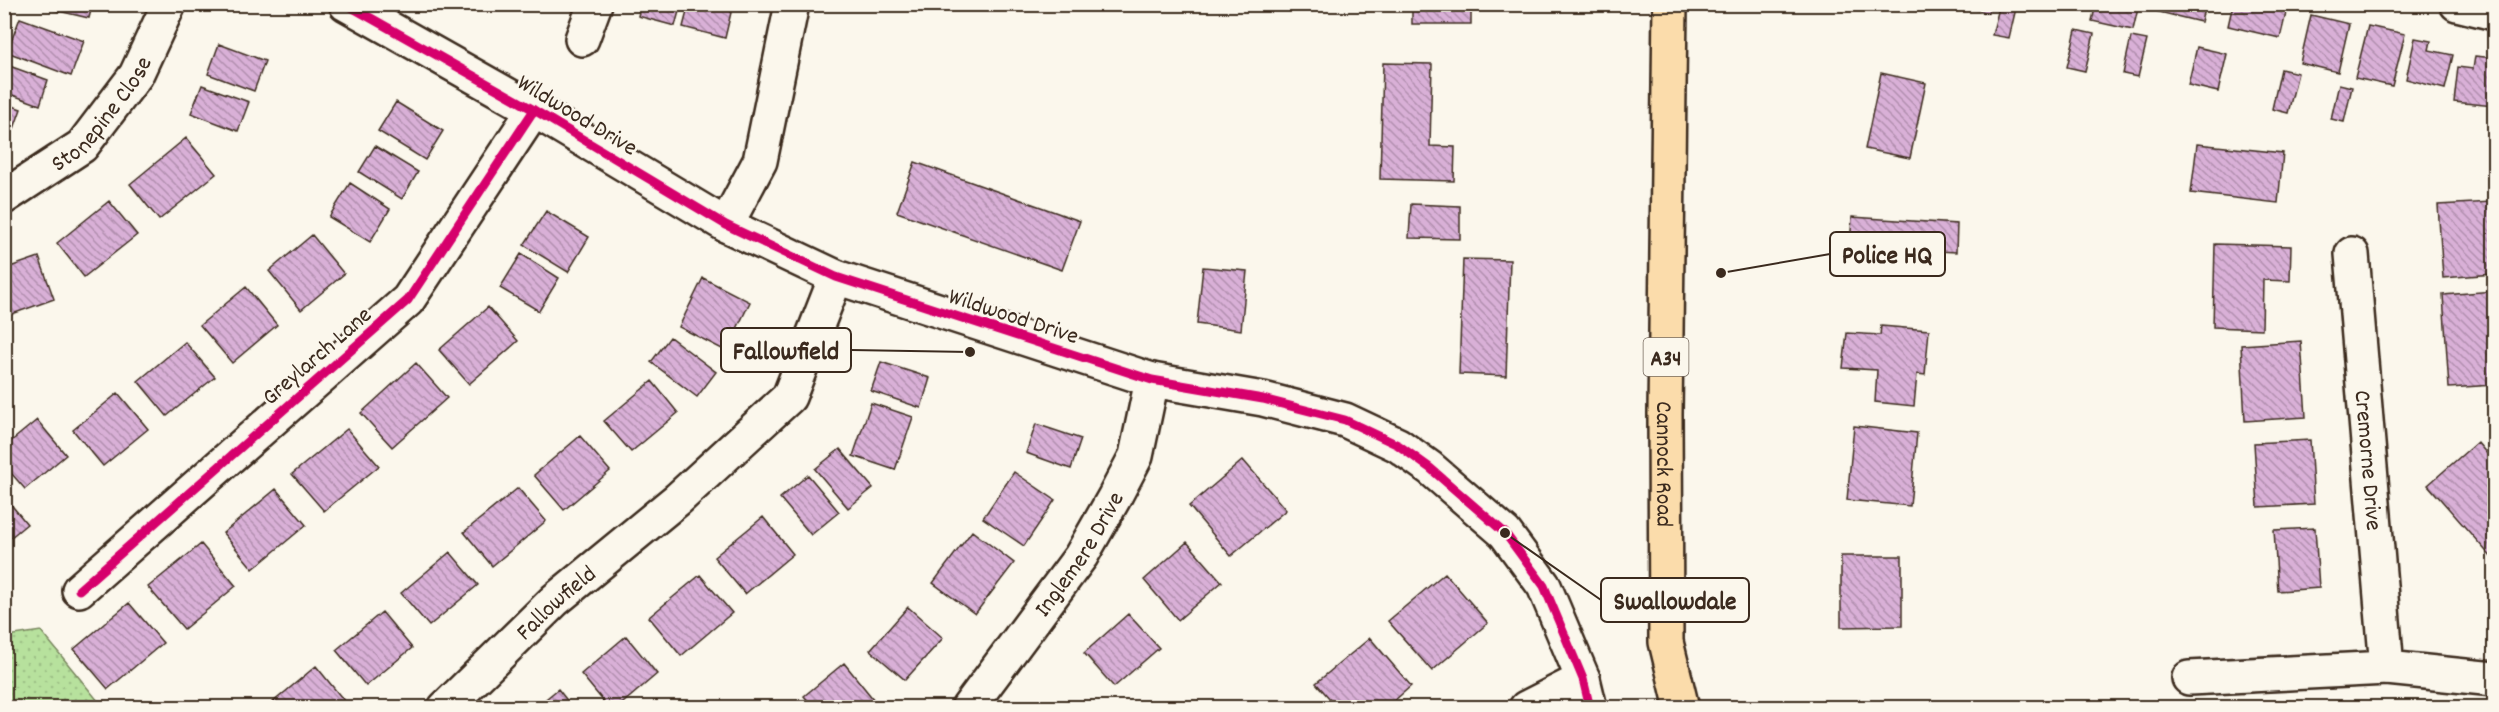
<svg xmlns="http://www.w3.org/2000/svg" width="2499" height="712" font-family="Dekko,sans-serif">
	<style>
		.grass { fill: url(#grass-dots); stroke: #79865e; stroke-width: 1.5 }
		.building { fill: url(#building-back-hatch); stroke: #3b2a1e; stroke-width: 1.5 }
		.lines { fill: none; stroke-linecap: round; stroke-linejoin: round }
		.street-casing { stroke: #3b2a1e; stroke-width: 38 }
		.secondary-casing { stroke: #3b2a1e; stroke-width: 38 }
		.primary-casing { stroke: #3b2a1e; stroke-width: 38 }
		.street { stroke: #fbf7ec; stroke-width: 33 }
		.secondary { stroke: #fbf7ec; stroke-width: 33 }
		.primary { stroke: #fbdcab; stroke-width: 33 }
		.cycleway-casing { stroke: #fbf7ec; stroke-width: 13 }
		.cycleway { stroke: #d6006c; stroke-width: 9 }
		.labels { text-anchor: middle; stroke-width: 5; stroke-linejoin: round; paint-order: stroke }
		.shield { fill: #fbf7ec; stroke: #75685c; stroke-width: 1.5 }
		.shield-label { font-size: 22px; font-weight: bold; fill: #3b2a1e }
		.street-label { font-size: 24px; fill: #3b2a1e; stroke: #fbf7ec }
		.leader { fill: none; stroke: #3b2a1e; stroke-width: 2 }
		.callout-dot { fill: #3b2a1e; stroke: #fbf7ec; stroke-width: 2 }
		.callout { fill: #fbf7ec; stroke: #3b2a1e; stroke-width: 2 }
		.callout-label { font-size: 26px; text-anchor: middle; font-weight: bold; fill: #3b2a1e }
	</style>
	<defs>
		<pattern id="grass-dots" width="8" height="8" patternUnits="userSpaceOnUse" patternTransform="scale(1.5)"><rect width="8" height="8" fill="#b7e19d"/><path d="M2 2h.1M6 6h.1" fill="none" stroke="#9ec187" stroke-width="1.8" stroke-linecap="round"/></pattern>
		<pattern id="building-back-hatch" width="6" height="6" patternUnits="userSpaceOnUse" patternTransform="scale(1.5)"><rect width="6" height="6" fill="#d9b0d7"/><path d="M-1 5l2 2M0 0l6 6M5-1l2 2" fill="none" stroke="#b18fae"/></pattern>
	</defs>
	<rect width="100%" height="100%" fill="#fbf7ec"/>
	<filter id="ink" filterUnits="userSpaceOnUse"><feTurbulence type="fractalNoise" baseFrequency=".0167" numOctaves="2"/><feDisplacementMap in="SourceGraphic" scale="12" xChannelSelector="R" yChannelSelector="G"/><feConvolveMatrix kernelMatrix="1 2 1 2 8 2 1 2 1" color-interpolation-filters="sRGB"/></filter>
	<g filter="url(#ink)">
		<!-- grass -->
		<path class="grass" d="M 41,631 L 103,707 L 12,707 L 5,701 L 5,632 L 8,636 Z"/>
		<!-- building -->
		<path class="building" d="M 55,4 L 108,4 L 107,9 L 92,6 L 89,18 L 54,10 Z
			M 641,4 L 681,4 L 675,26 L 638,16 Z
			M 689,4 L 733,4 L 725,38 L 683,27 Z
			M 1412,4 L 1471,4 L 1471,24 L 1412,24 Z
			M 1835,4 L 1875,4 L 1875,7 L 1835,8 Z
			M 1958,4 L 1990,4 L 1988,13 Z
			M 2000,4 L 2017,4 L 2009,38 L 1992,35 Z
			M 2096,4 L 2139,4 L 2133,30 L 2092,21 Z
			M 2157,4 L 2205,4 L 2201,22 L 2155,11 Z
			M 2233,4 L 2288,5 L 2280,38 L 2228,26 Z
			M 2311,15 L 2349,24 L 2338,72 L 2300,63 Z
			M 20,18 L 84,41 L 71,76 L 7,52 Z
			M 2368,26 L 2405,34 L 2392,86 L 2355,78 Z
			M 2076,30 L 2094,34 L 2085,71 L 2067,67 Z
			M 2131,37 L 2147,40 L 2138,77 L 2123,74 Z
			M 2415,38 L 2431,41 L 2429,50 L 2453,55 L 2445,89 L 2406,79 Z
			M 219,44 L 265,61 L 254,91 L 208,74 Z
			M 2197,47 L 2227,54 L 2218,92 L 2188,85 Z
			M 2475,56 L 2494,58 L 2494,106 L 2454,102 L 2458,67 L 2473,69 Z
			M 1383,63 L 1432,64 L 1430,146 L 1455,147 L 1454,181 L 1380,179 Z
			M 4,64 L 48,80 L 40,105 L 4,92 Z
			M 2281,69 L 2298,73 L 2288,113 L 2272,109 Z
			M 1881,73 L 1926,83 L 1910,158 L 1865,149 Z
			M 2339,84 L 2352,87 L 2344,122 L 2331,119 Z
			M 202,85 L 249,102 L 238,131 L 191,113 Z
			M 396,102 L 443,131 L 425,160 L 378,131 Z
			M 4,103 L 21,109 L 11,137 L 4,135 Z
			M 186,138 L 216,174 L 159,220 L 130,184 Z
			M 2197,144 L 2283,153 L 2278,203 L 2191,193 Z
			M 375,146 L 418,172 L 402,199 L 359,172 Z
			M 915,162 L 1080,221 L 1062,270 L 897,212 Z
			M 350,183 L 390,209 L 370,242 L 329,217 Z
			M 109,201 L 137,235 L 84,277 L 57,243 Z
			M 2492,202 L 2494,274 L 2443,278 L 2438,205 Z
			M 1411,204 L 1460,206 L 1460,239 L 1409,238 Z
			M 546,211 L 589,237 L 568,272 L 524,245 Z
			M 1852,217 L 1957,224 L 1956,252 L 1900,249 L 1898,276 L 1848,273 Z
			M 312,235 L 344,274 L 301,310 L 269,271 Z
			M 2215,244 L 2291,246 L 2290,281 L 2263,280 L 2262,329 L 2213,327 Z
			M 521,254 L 559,278 L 539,311 L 500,288 Z
			M 39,257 L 54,299 L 4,317 L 4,269 Z
			M 1463,259 L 1510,260 L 1506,376 L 1459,374 Z
			M 1203,267 L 1247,271 L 1241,330 L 1197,324 Z
			M 703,278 L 750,302 L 726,351 L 679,327 Z
			M 246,287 L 277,325 L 232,363 L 200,325 Z
			M 2494,291 L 2494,385 L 2449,388 L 2443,295 Z
			M 488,307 L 518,341 L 469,384 L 439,350 Z
			M 1881,326 L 1929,330 L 1925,375 L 1917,374 L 1914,406 L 1875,402 L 1877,370 L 1843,368 L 1847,333 L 1880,335 Z
			M 670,337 L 716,372 L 697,397 L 651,362 Z
			M 2301,341 L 2306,417 L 2245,421 L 2241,345 Z
			M 185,342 L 215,377 L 167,416 L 138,381 Z
			M 881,362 L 930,378 L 921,408 L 871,391 Z
			M 416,363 L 447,398 L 392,447 L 361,413 Z
			M 652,381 L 678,413 L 631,452 L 604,421 Z
			M 118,393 L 148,429 L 103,466 L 73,430 Z
			M 871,403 L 913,417 L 895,470 L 853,456 Z
			M 37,420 L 66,455 L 25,489 L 4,465 L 4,447 Z
			M 1036,424 L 1081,439 L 1071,469 L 1026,453 Z
			M 1854,426 L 1917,433 L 1910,506 L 1847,500 Z
			M 347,429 L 379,466 L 324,511 L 292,474 Z
			M 580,436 L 610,471 L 564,510 L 534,475 Z
			M 2310,440 L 2314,504 L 2258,507 L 2254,443 Z
			M 2477,442 L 2494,462 L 2494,556 L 2492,558 L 2428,485 Z
			M 840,449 L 873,488 L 848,508 L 815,469 Z
			M 1243,460 L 1286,510 L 1231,556 L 1189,506 Z
			M 1014,472 L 1055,500 L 1024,546 L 983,518 Z
			M 808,475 L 839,512 L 811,535 L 780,498 Z
			M 518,488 L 546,521 L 492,566 L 464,532 Z
			M 276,489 L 306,525 L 253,569 L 223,533 Z
			M 4,496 L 27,524 L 4,543 Z
			M 763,517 L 793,554 L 745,594 L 714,557 Z
			M 2315,528 L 2319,588 L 2278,591 L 2274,530 Z
			M 972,531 L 1014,563 L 975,614 L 933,583 Z
			M 1187,542 L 1222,582 L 1178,620 L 1144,580 Z
			M 201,544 L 236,586 L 184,629 L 148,587 Z
			M 450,552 L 478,585 L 429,626 L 401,593 Z
			M 1841,556 L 1902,556 L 1902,626 L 1841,627 Z
			M 1445,573 L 1488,623 L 1432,671 L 1388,621 Z
			M 700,575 L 732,613 L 681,656 L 649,617 Z
			M 129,603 L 163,643 L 108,689 L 74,649 Z
			M 908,607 L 943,638 L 905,680 L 870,650 Z
			M 382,612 L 412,648 L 366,686 L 336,650 Z
			M 1128,614 L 1159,648 L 1114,687 L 1084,653 Z
			M 626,636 L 657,674 L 617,708 L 609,708 L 581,674 Z
			M 1370,638 L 1411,686 L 1386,708 L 1338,708 L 1316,683 Z
			M 844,663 L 878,705 L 875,708 L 814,708 L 804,696 Z
			M 316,666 L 350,708 L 266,708 Z
			M 558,689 L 573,708 L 535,708 Z"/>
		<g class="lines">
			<!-- street casing -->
			<g class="street-casing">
				<g id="street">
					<path d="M 2457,4 L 2494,13"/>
					<path d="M 582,39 L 595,4"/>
					<path id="s1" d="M 4,197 L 82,146 L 136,75 L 169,4"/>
					<path d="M 726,225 L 760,161 L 792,4"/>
					<path id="s2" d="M 2352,254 L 2387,668"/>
					<path d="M 79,590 L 408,300 L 534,110"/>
					<path d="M 2189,678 L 2387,668 L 2494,679"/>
					<path id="s3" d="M 445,708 L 555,600 L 678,499 L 789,397 L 836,277"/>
					<path id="s4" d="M 968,708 L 1081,556 L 1114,498 L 1136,456 L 1152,380"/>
					<path d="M 1526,708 L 1583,679"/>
				</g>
			</g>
			<!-- secondary casing -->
			<g class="secondary-casing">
				<path id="secondary" d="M 346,4 L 534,110 L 726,225 L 836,277 L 1152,380 L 1263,399 L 1345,420 L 1398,445 L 1430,468 L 1505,533 L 1544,586 L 1583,679 L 1590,708"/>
			</g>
			<!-- primary casing -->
			<g class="primary-casing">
				<g id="primary">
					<path id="s5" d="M 1670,4 L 1665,414 L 1666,642 L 1682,708"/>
				</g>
			</g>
			<!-- street -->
			<use href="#street" class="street"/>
			<!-- secondary -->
			<use href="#secondary" class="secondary"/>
			<!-- primary -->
			<use href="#primary" class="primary"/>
			<!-- cycleway casing -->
			<g class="cycleway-casing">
				<path id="cycleway" d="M 346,4 L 534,110 L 726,225 L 836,277 L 1152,380 L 1263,399 L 1345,420 L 1398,445 L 1430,468 L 1505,533 L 1544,586 L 1583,679 L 1590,708
					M 79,590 L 408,300 L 534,110"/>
			</g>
			<!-- cycleway -->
			<use href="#cycleway" class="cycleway"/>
		</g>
	</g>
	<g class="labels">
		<!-- shield labels -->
		<rect class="shield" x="1643.5" y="338" width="45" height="38" rx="4.5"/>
		<g class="shield-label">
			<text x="1666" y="365">A34</text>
		</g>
		<!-- street labels -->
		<g class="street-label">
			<text dy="8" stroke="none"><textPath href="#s1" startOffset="130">Stonepine Close</textPath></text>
			<text transform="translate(578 114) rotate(31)" y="8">Wildwood Drive</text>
			<text transform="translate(1014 315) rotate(18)" y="8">Wildwood Drive</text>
			<text transform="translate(316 355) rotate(-41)" y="8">Greylarch Lane</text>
			<text dy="8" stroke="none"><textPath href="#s2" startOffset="207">Cremorne Drive</textPath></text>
			<text dy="8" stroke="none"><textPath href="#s5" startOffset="460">Cannock Road</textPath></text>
			<text dy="8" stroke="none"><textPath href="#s4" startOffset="190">Inglemere Drive</textPath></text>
			<text dy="8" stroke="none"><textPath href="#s3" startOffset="153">Fallowfield</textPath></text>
		</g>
	</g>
	<!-- callouts -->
	<path class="leader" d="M1721 273L1830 254M970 352L851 350M1505 533L1601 600"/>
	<g class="callout-dot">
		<circle cx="1721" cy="273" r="6"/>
		<circle cx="970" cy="352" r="6"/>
		<circle cx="1505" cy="533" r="6"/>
	</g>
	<g class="callout">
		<rect x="1830" y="232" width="115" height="44" rx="6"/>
		<rect x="721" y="328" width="130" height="44" rx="6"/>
		<rect x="1601" y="578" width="148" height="44" rx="6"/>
	</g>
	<g class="callout-label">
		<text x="1887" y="263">Police HQ</text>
		<text x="786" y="359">Fallowfield</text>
		<text x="1675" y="609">Swallowdale</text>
	</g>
	<!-- margin -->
	<rect width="2499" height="712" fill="none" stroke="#fbf7ec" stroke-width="24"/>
	<rect x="12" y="12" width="2475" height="688" fill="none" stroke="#3b2a1e" stroke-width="2" filter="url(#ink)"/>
</svg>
